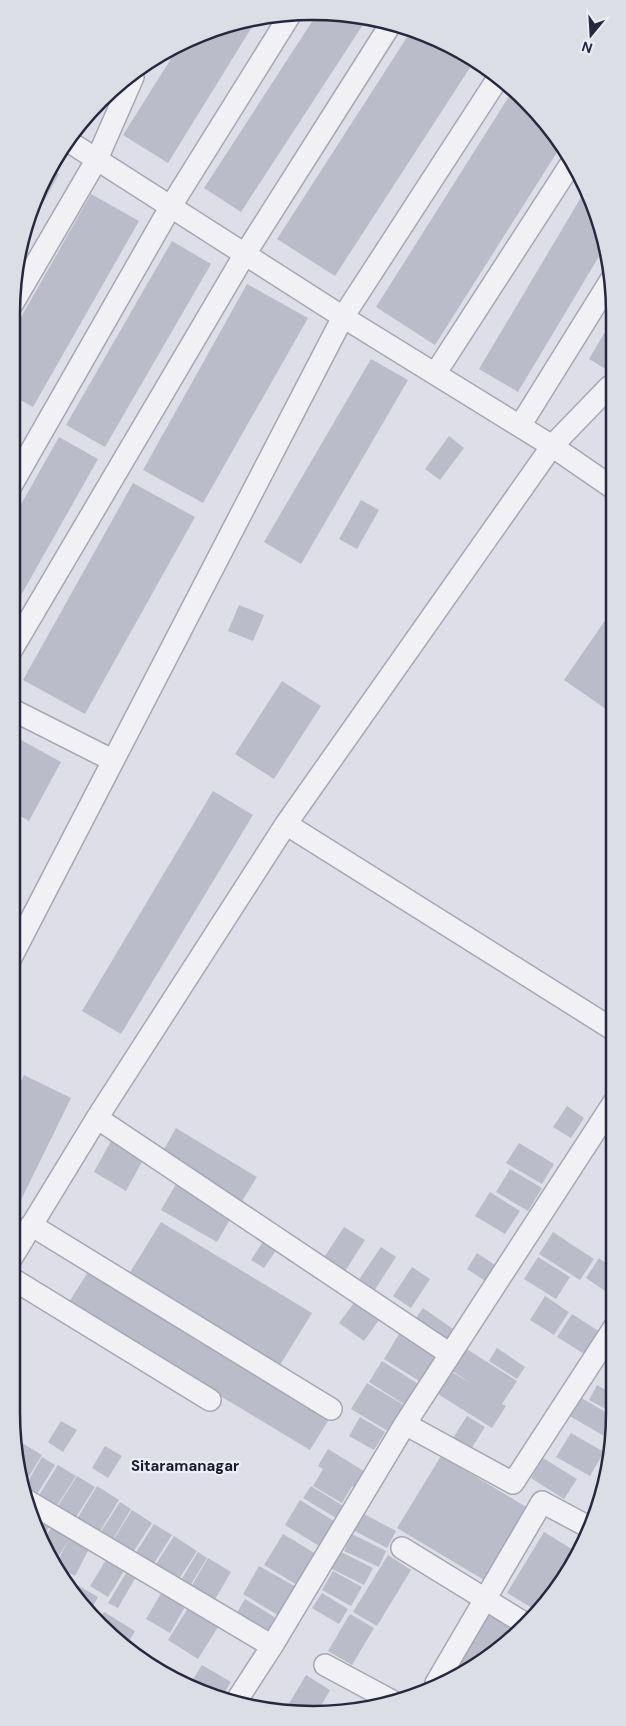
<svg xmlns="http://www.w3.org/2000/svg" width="626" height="1726" font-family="'DM Sans',sans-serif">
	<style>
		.building { fill: #bbbcca }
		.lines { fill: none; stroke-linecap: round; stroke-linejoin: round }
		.street-casing { stroke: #a6a7b4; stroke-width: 24 }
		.street { stroke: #f0f0f5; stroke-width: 21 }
		.labels { text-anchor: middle; stroke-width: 4.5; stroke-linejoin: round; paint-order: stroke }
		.neighbourhood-label { font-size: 15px; font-weight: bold; fill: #191a2e; stroke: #eceef5 }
		.rim { fill: none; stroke: #27283d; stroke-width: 2.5 }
	</style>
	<rect width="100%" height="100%" fill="#dddee7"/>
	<!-- building -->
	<path class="building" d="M 315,17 L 366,20 L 241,212 L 204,188 Z
		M 257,19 L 168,163 L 123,135 L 179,46 Z
		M 411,31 L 475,60 L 335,276 L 277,239 Z
		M 513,90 L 540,114 L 561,146 L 435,345 L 376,307 Z
		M 53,171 L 59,174 L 21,243 L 22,235 Z
		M 586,189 L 604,248 L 518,392 L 479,369 Z
		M 91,194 L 139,221 L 33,407 L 11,395 L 11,335 Z
		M 172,241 L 211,264 L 105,447 L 66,425 Z
		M 247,284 L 308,318 L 203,503 L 143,470 Z
		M 612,320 L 612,373 L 589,359 Z
		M 371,359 L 408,380 L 301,564 L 264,542 Z
		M 449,436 L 464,448 L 440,480 L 425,469 Z
		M 59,437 L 98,459 L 11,613 L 11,522 Z
		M 133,483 L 195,517 L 85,714 L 23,680 Z
		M 361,500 L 379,510 L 357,549 L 339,539 Z
		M 239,605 L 264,615 L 253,641 L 228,631 Z
		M 606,619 L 613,624 L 613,714 L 564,680 Z
		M 282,681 L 321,706 L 274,779 L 235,754 Z
		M 21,740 L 61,762 L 29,821 L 11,811 L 11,758 Z
		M 213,791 L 253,815 L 121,1034 L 82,1011 Z
		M 24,1075 L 71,1098 L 21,1200 L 11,1195 L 11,1101 Z
		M 567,1106 L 584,1118 L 571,1138 L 553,1127 Z
		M 176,1128 L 257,1177 L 239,1206 L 159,1158 Z
		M 111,1141 L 143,1160 L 126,1191 L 94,1172 Z
		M 519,1143 L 554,1164 L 542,1184 L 506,1163 Z
		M 510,1169 L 542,1188 L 528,1211 L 496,1192 Z
		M 179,1179 L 235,1211 L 217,1242 L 161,1210 Z
		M 490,1192 L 520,1211 L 505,1234 L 475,1216 Z
		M 161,1222 L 312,1313 L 280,1365 L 129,1274 Z
		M 344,1227 L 365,1240 L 342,1276 L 321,1262 Z
		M 553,1232 L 594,1259 L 580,1280 L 539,1254 Z
		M 264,1240 L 277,1249 L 264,1268 L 251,1260 Z
		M 381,1247 L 396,1257 L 374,1291 L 358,1281 Z
		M 477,1253 L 504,1271 L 493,1286 L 467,1269 Z
		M 538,1257 L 570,1277 L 556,1299 L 524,1279 Z
		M 599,1258 L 614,1269 L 614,1297 L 586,1278 Z
		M 412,1267 L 430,1279 L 411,1308 L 393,1296 Z
		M 89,1270 L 331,1416 L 310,1450 L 68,1304 Z
		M 545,1296 L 569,1312 L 554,1335 L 530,1320 Z
		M 356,1300 L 381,1317 L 364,1341 L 339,1323 Z
		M 423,1308 L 456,1331 L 446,1345 L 413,1322 Z
		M 572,1314 L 600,1332 L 586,1355 L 557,1337 Z
		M 399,1334 L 439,1358 L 424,1384 L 384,1359 Z
		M 465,1348 L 517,1381 L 502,1404 L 506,1406 L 492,1428 L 438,1394 L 452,1372 L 472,1384 L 451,1370 Z
		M 497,1348 L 525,1367 L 517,1379 L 489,1361 Z
		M 382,1361 L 423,1387 L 410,1408 L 369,1382 Z
		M 367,1383 L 407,1407 L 391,1433 L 351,1409 Z
		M 597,1385 L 615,1395 L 615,1414 L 589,1400 Z
		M 578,1396 L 614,1417 L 611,1440 L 568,1415 Z
		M 467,1416 L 485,1427 L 471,1449 L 453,1438 Z
		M 360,1417 L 385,1432 L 374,1450 L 349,1436 Z
		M 61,1421 L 77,1430 L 63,1452 L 48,1442 Z
		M 571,1433 L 604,1452 L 590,1476 L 556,1457 Z
		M 22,1443 L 42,1455 L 23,1486 L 17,1450 Z
		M 105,1446 L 122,1456 L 108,1478 L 92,1468 Z
		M 328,1449 L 367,1473 L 357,1489 L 352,1486 L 342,1503 L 313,1486 L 323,1469 L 337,1477 L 318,1466 Z
		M 441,1456 L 528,1508 L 484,1580 L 397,1528 Z
		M 42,1457 L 55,1465 L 36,1496 L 24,1488 Z
		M 543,1458 L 577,1479 L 564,1499 L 531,1478 Z
		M 58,1465 L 76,1476 L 56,1507 L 39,1495 Z
		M 77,1476 L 95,1487 L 74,1520 L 56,1509 Z
		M 97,1486 L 119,1500 L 99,1533 L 77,1519 Z
		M 311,1486 L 343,1506 L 336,1518 L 303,1498 Z
		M 300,1500 L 334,1521 L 319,1546 L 285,1525 Z
		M 120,1502 L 131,1509 L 112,1541 L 100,1533 Z
		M 132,1510 L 152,1523 L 132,1554 L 112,1542 Z
		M 35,1512 L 52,1522 L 43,1538 L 31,1517 Z
		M 362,1513 L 396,1531 L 387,1548 L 353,1530 Z
		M 53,1524 L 91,1545 L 75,1576 L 61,1569 L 57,1562 L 69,1539 L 59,1556 L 52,1553 L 44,1540 Z
		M 154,1524 L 172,1535 L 153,1565 L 135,1554 Z
		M 544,1532 L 575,1551 L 553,1596 L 537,1611 L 507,1593 Z
		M 283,1534 L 316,1554 L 297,1585 L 264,1565 Z
		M 352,1534 L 386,1551 L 379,1567 L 344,1551 Z
		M 174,1536 L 197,1551 L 179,1579 L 156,1564 Z
		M 337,1550 L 373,1568 L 364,1585 L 328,1567 Z
		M 198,1552 L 207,1558 L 190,1586 L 181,1580 Z
		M 388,1555 L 411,1570 L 377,1626 L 353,1612 Z
		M 208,1558 L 231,1572 L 214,1601 L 191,1587 Z
		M 106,1560 L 124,1571 L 108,1597 L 90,1586 Z
		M 259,1566 L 298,1588 L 281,1617 L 243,1594 Z
		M 128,1570 L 137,1575 L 118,1608 L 108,1603 Z
		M 333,1571 L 362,1587 L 351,1606 L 322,1590 Z
		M 67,1579 L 98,1597 L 89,1614 L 86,1612 Z
		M 163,1590 L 186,1605 L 170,1633 L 146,1619 Z
		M 322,1593 L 348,1609 L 339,1624 L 312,1608 Z
		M 245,1599 L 276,1618 L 265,1637 L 234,1618 Z
		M 190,1605 L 220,1624 L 198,1659 L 168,1640 Z
		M 104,1612 L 135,1631 L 128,1643 L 98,1621 Z
		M 491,1612 L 518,1629 L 480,1664 L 461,1672 L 455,1668 Z
		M 350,1614 L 374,1628 L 352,1665 L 328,1651 Z
		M 145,1654 L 187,1682 L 187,1683 L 162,1674 L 142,1658 Z
		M 202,1665 L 231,1682 L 223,1695 L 205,1689 L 192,1681 Z
		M 306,1675 L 330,1690 L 318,1711 L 284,1712 Z"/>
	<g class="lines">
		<!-- street casing -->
		<g class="street-casing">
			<path id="street" d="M 68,141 L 343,317 L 552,446 L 613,488
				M 13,303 L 97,159 L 133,77
				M 435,374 L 572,162
				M 520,426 L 612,278
				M 11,486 L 171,206 L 290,15
				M 11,651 L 245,254 L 392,22
				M 11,709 L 112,760
				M 286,824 L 614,1030
				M 11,958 L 343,317 L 498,78
				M 97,1118 L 450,1354
				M 31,1225 L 331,1409
				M 11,1259 L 97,1118 L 286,824 L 552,446 L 609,387 L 612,388
				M 11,1278 L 210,1400
				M 405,1424 L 513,1483 L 615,1326
				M 26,1500 L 272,1646
				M 402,1548 L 524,1623
				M 325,1665 L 392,1701
				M 436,1683 L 542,1502 L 587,1526
				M 237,1700 L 272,1646 L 405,1424 L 614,1102"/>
		</g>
		<!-- street -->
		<use href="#street" class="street"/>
	</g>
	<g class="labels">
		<!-- neighbourhood labels -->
		<g class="neighbourhood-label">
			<text x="185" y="1471">Sitaramanagar</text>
		</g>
	</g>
	<!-- crop -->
	<path d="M0 0H626V1726H0ZM313 20H313A293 293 0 0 1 606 313V1413A293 293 0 0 1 313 1706H313A293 293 0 0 1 20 1413V313A293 293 0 0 1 313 20Z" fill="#dcdee6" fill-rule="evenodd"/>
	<path class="rim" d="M313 20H313A293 293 0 0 1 606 313V1413A293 293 0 0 1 313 1706H313A293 293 0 0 1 20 1413V313A293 293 0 0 1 313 20Z"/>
	<!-- north arrow -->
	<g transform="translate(591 35) rotate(198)" stroke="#eceef5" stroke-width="4" paint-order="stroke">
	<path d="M0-4L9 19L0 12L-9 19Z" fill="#27283d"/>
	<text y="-8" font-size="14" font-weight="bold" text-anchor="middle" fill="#27283d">N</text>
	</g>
</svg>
